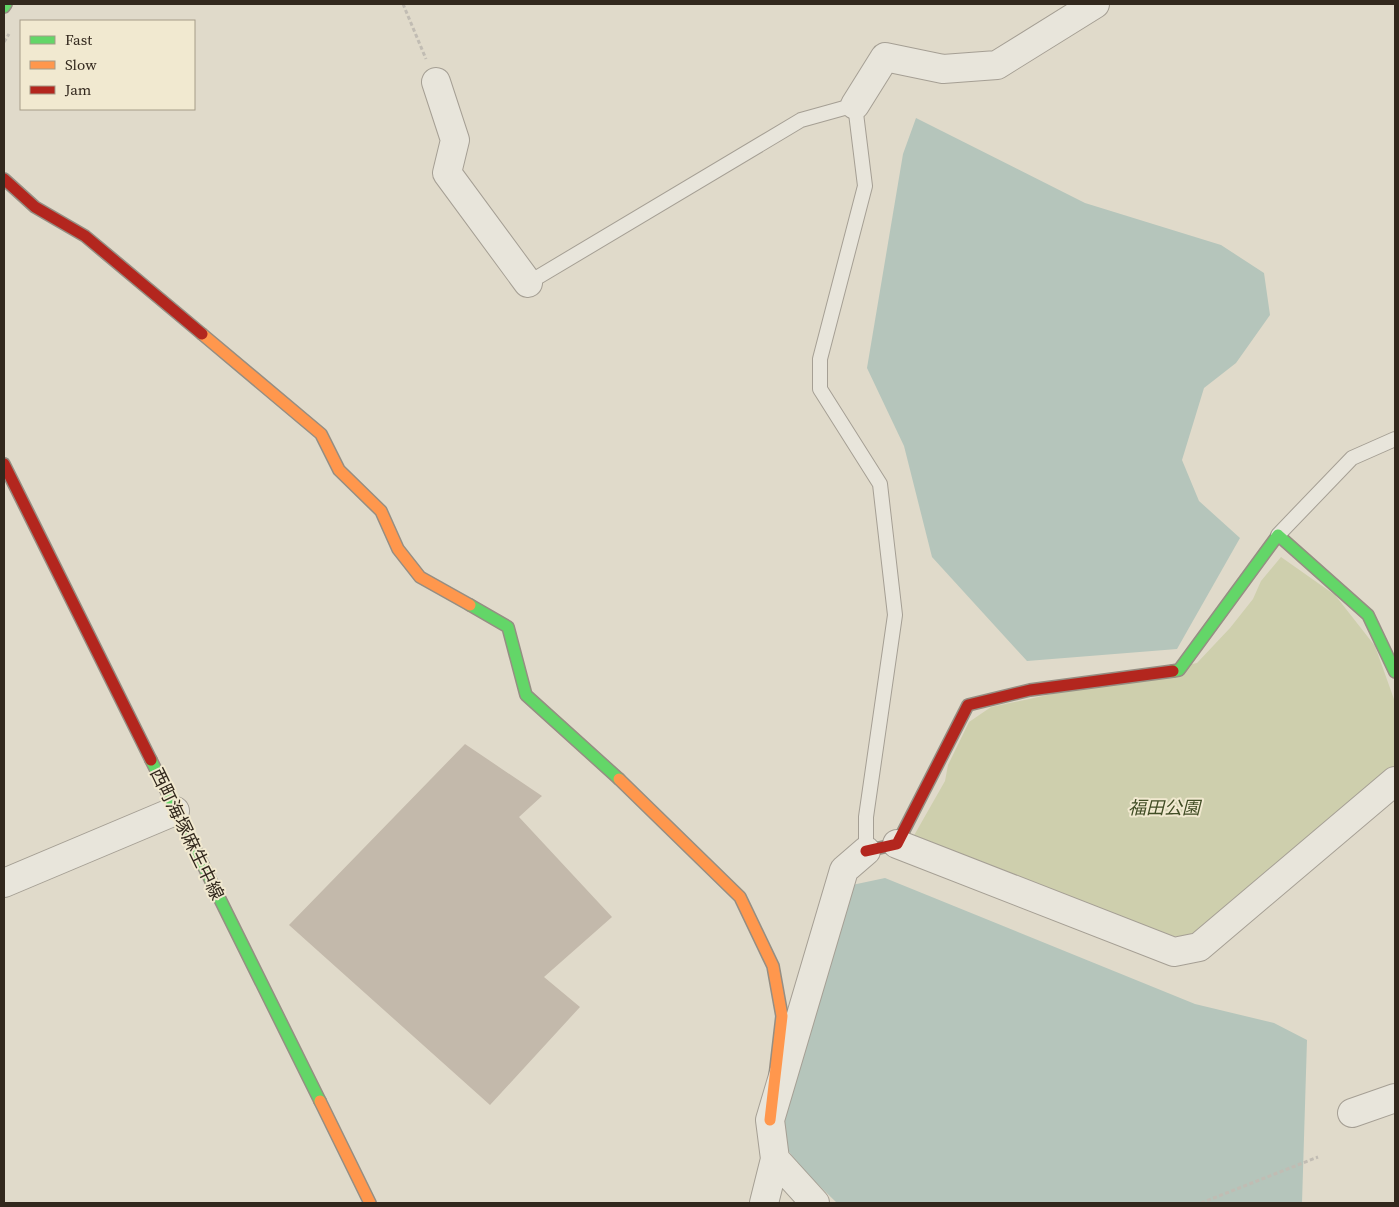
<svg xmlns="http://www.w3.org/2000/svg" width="1399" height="1207" font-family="'Source Serif 4','Noto Sans JP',serif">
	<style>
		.green { fill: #cecfad }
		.water { fill: #b5c5bb }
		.building { fill: #c3b9ab }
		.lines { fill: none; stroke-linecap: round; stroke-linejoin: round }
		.lane-casing { stroke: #a59f94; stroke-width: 16 }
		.street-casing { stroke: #a59f94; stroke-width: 30 }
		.fast-casing { stroke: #958e83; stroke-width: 14 }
		.slow-casing { stroke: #958e83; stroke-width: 14 }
		.jam-casing { stroke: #958e83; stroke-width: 14 }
		.path { stroke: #c1bcb3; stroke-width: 3; stroke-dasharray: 4 2.5; stroke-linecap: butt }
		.lane { stroke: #e8e5db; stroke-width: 14 }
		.street { stroke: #e8e5db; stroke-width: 28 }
		.fast { stroke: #63d668; stroke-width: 11 }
		.slow { stroke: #ff974d; stroke-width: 11 }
		.jam { stroke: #b3261e; stroke-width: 11 }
		.labels { text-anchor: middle; stroke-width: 4; stroke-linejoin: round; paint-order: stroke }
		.park-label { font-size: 18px; font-style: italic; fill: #414d25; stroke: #f1e9d0 }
		.street-label { font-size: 18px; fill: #32281d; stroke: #f1e9d0 }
	</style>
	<rect width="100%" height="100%" fill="#e0daca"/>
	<!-- green -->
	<path class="green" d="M 1281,557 L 1335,595 L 1375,646 L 1395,702 L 1395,771 L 1202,932 L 1185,938 L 1163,934 L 912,839 L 945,781 L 948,765 L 969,722 L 991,707 L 1197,663 L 1230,628 L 1253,599 L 1261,581 Z"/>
	<!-- water -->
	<path class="water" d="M 916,118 L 1085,203 L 1221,245 L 1264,273 L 1270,315 L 1236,363 L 1204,388 L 1182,460 L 1199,501 L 1240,538 L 1177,649 L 1027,661 L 932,557 L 904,446 L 867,368 L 903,154 Z
		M 885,878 L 1195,1004 L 1274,1023 L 1307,1040 L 1302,1203 L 837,1203 L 800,1167 L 785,1146 L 782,1112 L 852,885 Z"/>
	<!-- building -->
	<path class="building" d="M 465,744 L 542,796 L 519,817 L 612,917 L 544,977 L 580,1007 L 490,1105 L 289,925 Z"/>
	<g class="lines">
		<!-- lane casing -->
		<g class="lane-casing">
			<path id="lane" d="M 528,283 L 801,120 L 855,105 L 865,186 L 820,359 L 820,389 L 880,484 L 895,615 L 866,817 L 866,851
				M 1278,535 L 1352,458 L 1395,439"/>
		</g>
		<!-- street casing -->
		<g class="street-casing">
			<path id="street" d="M 436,82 L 455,140 L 447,173 L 528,283
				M 855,105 L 885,57 L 943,69 L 997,65 L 1095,4
				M 897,844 L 1174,952 L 1199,947 L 1395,781
				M 4,883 L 175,811
				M 1352,1113 L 1395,1098
				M 775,1159 L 815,1203
				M 764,1203 L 775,1159 L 770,1120 L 844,870 L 866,851"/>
		</g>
		<!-- fast casing -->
		<g class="fast-casing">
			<path id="fast" d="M 4,7 L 6,4
				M 470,605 L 508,627 L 526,695 L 619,779
				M 1173,671 L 1179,670 L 1278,535 L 1368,615 L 1395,672
				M 151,760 L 320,1101"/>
		</g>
		<!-- slow casing -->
		<g class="slow-casing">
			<path id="slow" d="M 202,334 L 321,434 L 339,470 L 381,511 L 398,549 L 420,577 L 470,605
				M 619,779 L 740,897 L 773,966 L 782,1016 L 770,1120
				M 320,1101 L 370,1203"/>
		</g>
		<!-- jam casing -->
		<g class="jam-casing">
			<path id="jam" d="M 4,179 L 35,207 L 85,236 L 202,334
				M 4,464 L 151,760
				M 866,851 L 897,844 L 968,705 L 1030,690 L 1173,671"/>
		</g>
		<!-- path -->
		<path class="path" d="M 403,4 L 426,59
			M 4,42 L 9,34
			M 1201,1203 L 1318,1157"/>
		<!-- lane -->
		<use href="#lane" class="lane"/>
		<!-- street -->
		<use href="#street" class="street"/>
		<!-- fast -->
		<use href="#fast" class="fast"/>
		<!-- slow -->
		<use href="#slow" class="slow"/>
		<!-- jam -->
		<use href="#jam" class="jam"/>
	</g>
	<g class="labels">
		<!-- park labels -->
		<g class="park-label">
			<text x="1164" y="814">福田公園</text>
		</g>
		<!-- street labels -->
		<g class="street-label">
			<text transform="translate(187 834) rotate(64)" y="6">西町海塚麻生中線</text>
		</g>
	</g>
	<!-- border -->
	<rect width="1399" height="1207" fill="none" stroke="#32281d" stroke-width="10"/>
	<!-- legend -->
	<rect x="20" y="20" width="175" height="90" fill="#f1e9d0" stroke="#a59c88"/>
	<rect x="30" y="36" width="25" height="8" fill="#63d668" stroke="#a59c88"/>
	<text x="65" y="45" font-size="15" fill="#32281d">Fast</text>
	<rect x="30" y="61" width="25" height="8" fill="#ff974d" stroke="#a59c88"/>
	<text x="65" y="70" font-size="15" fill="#32281d">Slow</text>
	<rect x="30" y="86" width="25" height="8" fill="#b3261e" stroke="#a59c88"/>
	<text x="65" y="95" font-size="15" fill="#32281d">Jam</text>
</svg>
